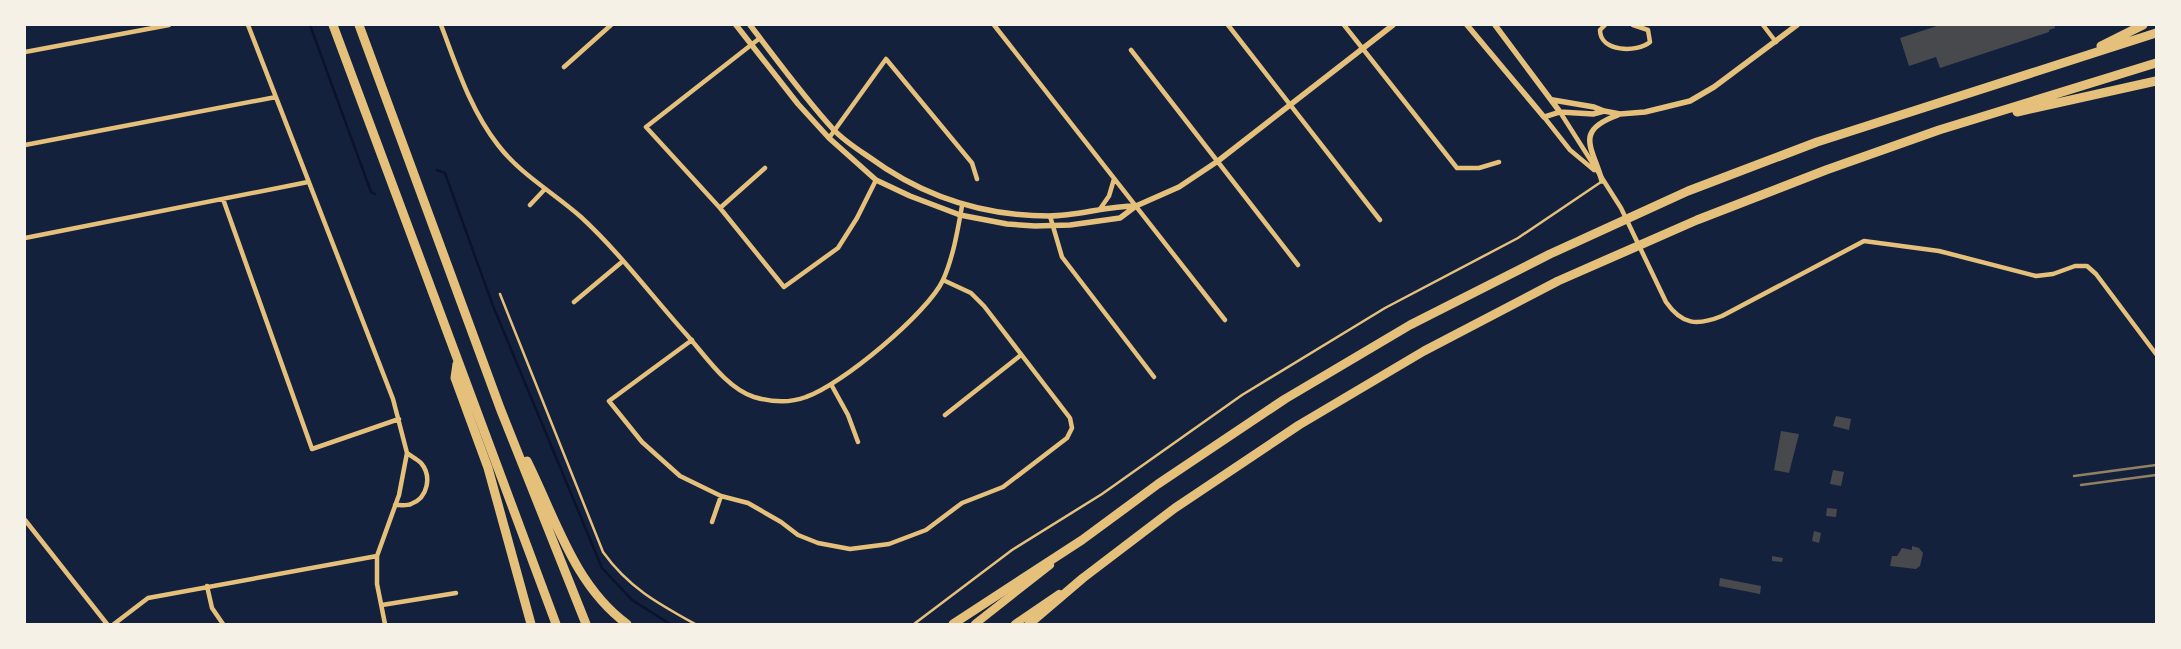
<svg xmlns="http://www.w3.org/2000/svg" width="2181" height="649" font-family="Overpass,sans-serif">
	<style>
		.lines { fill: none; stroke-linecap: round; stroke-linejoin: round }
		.stream { stroke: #0b132b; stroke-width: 2.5 }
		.building { fill: #48494c }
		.service { stroke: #e5c07b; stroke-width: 2.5 }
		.minor { stroke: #e5c07b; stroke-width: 4.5 }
		.tertiary { stroke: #e5c07b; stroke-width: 5.5 }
		.trunk { stroke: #e5c07b; stroke-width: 8 }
		.motorway { stroke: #e5c07b; stroke-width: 9 }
		.rail { stroke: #918062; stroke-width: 2.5 }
	</style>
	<rect width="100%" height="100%" fill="#14213d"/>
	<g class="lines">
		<!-- stream -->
		<path class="stream" d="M 310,25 L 371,192 L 375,194
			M 437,170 L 445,173 L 493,306 L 602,568 L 632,600 L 670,624"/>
	</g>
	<!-- building -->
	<path class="building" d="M 1940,25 L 2054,25 L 2055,28 L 2049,30 L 2049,32 L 1940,68 L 1936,57 L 1909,66 L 1900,38 Z
		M 1836,416 L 1851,419 L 1849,430 L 1833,426 Z
		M 1781,431 L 1799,434 L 1789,473 L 1774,470 Z
		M 1833,470 L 1844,472 L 1841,486 L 1830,484 Z
		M 1827,508 L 1837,509 L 1836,517 L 1826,516 Z
		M 1814,531 L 1821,533 L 1819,543 L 1812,541 Z
		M 1912,546 L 1919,548 L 1923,553 L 1920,566 L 1916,569 L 1890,566 L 1892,556 L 1897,556 L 1902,548 L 1912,550 Z
		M 1772,556 L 1783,558 L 1782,562 L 1772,561 Z
		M 1720,578 L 1761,586 L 1760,594 L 1719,586 Z"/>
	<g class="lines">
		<!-- service -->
		<path class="service" d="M 500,294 L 603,552 C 628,587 657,603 695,624
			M 914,624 L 1012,550 L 1102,494 L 1242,395 L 1385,308 L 1518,238 L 1601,182"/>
		<!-- minor -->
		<path class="minor" d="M 248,25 L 393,399 L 407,453 L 399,495 L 377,556 L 377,584 L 385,624
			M 441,25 C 457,67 470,109 498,145 C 520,174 554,193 581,217 C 619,252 651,295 686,334 C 705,355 726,388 754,397 C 771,402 790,403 806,397 C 840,386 928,313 943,280 C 953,258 958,229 962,206
			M 994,25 L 1225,320
			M 1228,25 L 1380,220
			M 1344,25 L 1457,168 L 1479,168 L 1499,162
			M 1605,25 L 1600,30 C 1600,52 1637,53 1650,42 L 1648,30 L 1633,25
			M 1763,25 L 1776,42
			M 760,38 L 646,127 L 720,208 L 784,287 L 838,248 L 857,218 L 876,180
			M 1131,50 L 1298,265
			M 25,52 L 169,25
			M 564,67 L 611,25
			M 1560,112 L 1621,208 L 1666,302 C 1682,325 1697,326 1722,316 L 1864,241 L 1939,251 L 2036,276 L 2053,274 L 2075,266 L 2087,266 L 2096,274 L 2156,354
			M 1544,117 L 1570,150 L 1594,170
			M 829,138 L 886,59 L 972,163 L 977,179
			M 25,145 L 276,97
			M 223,199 L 312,449 L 399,419
			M 530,205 L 545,189
			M 720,208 L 765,168
			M 1100,209 L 1109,196 L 1114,179
			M 1050,216 L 1062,257 L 1154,377
			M 25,238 L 308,182
			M 574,302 L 623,261
			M 692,340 L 609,401 L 642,442 L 680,476 L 721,496 L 748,503 L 781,522 L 798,535 L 818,543 L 850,549 L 889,544 L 926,530 L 962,503 L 1003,487 L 1067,438 L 1072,428 L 1070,418 L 984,306 L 971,293 L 943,280
			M 832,386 L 848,415 L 858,442
			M 945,415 L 1021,355
			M 395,505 C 400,505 407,506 411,504 C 428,498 432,476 421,463 C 417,459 411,456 407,453
			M 25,520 L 107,624
			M 712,522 L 721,496
			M 207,586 L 212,608 L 223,624
			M 382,605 L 456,593
			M 114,624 L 148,598 L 377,556"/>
		<!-- tertiary -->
		<path class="tertiary" d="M 736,25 L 798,104 L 829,138 L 876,180 L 910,196 L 960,215 L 1007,224 L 1035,226 L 1070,225 L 1120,218 L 1136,206 L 1179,187 L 1218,161 L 1393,25
			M 750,25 C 777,60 803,96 833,129 C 843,140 857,149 869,157 C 922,196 983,216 1049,216 C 1078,216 1106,206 1136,206
			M 1467,25 L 1544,117 L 1560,112 L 1593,114 L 1604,111 L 1620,114 L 1645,112 L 1690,101 L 1714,87 L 1797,25
			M 1495,25 L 1560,112
			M 1553,100 L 1594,107 L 1604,111
			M 1602,181 C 1592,146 1574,131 1618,115"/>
		<!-- trunk -->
		<path class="trunk" d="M 975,624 L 1050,565
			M 1015,624 L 1059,594"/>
		<!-- motorway -->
		<path class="motorway" d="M 333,25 L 556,624
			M 359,25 L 500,408 L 586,624
			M 2101,46 L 2143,25
			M 2017,112 L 2156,81
			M 457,364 L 455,378 L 488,468 L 531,624
			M 527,461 C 556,519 574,585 627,624
			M 953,624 L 1082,540 L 1158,484 L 1285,399 L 1410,325 L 1550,254 L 1688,191 L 1817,142 L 2156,33
			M 1029,624 L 1083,578 L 1175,508 L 1299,425 L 1424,351 L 1558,281 L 1697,220 L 1826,170 L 1939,130 L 2156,63"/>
		<!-- rail -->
		<path class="rail" d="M 2074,476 L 2156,465
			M 2081,485 L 2156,475"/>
	</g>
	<!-- border -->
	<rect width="2181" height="649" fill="none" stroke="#f6f1e7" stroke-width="52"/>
</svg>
